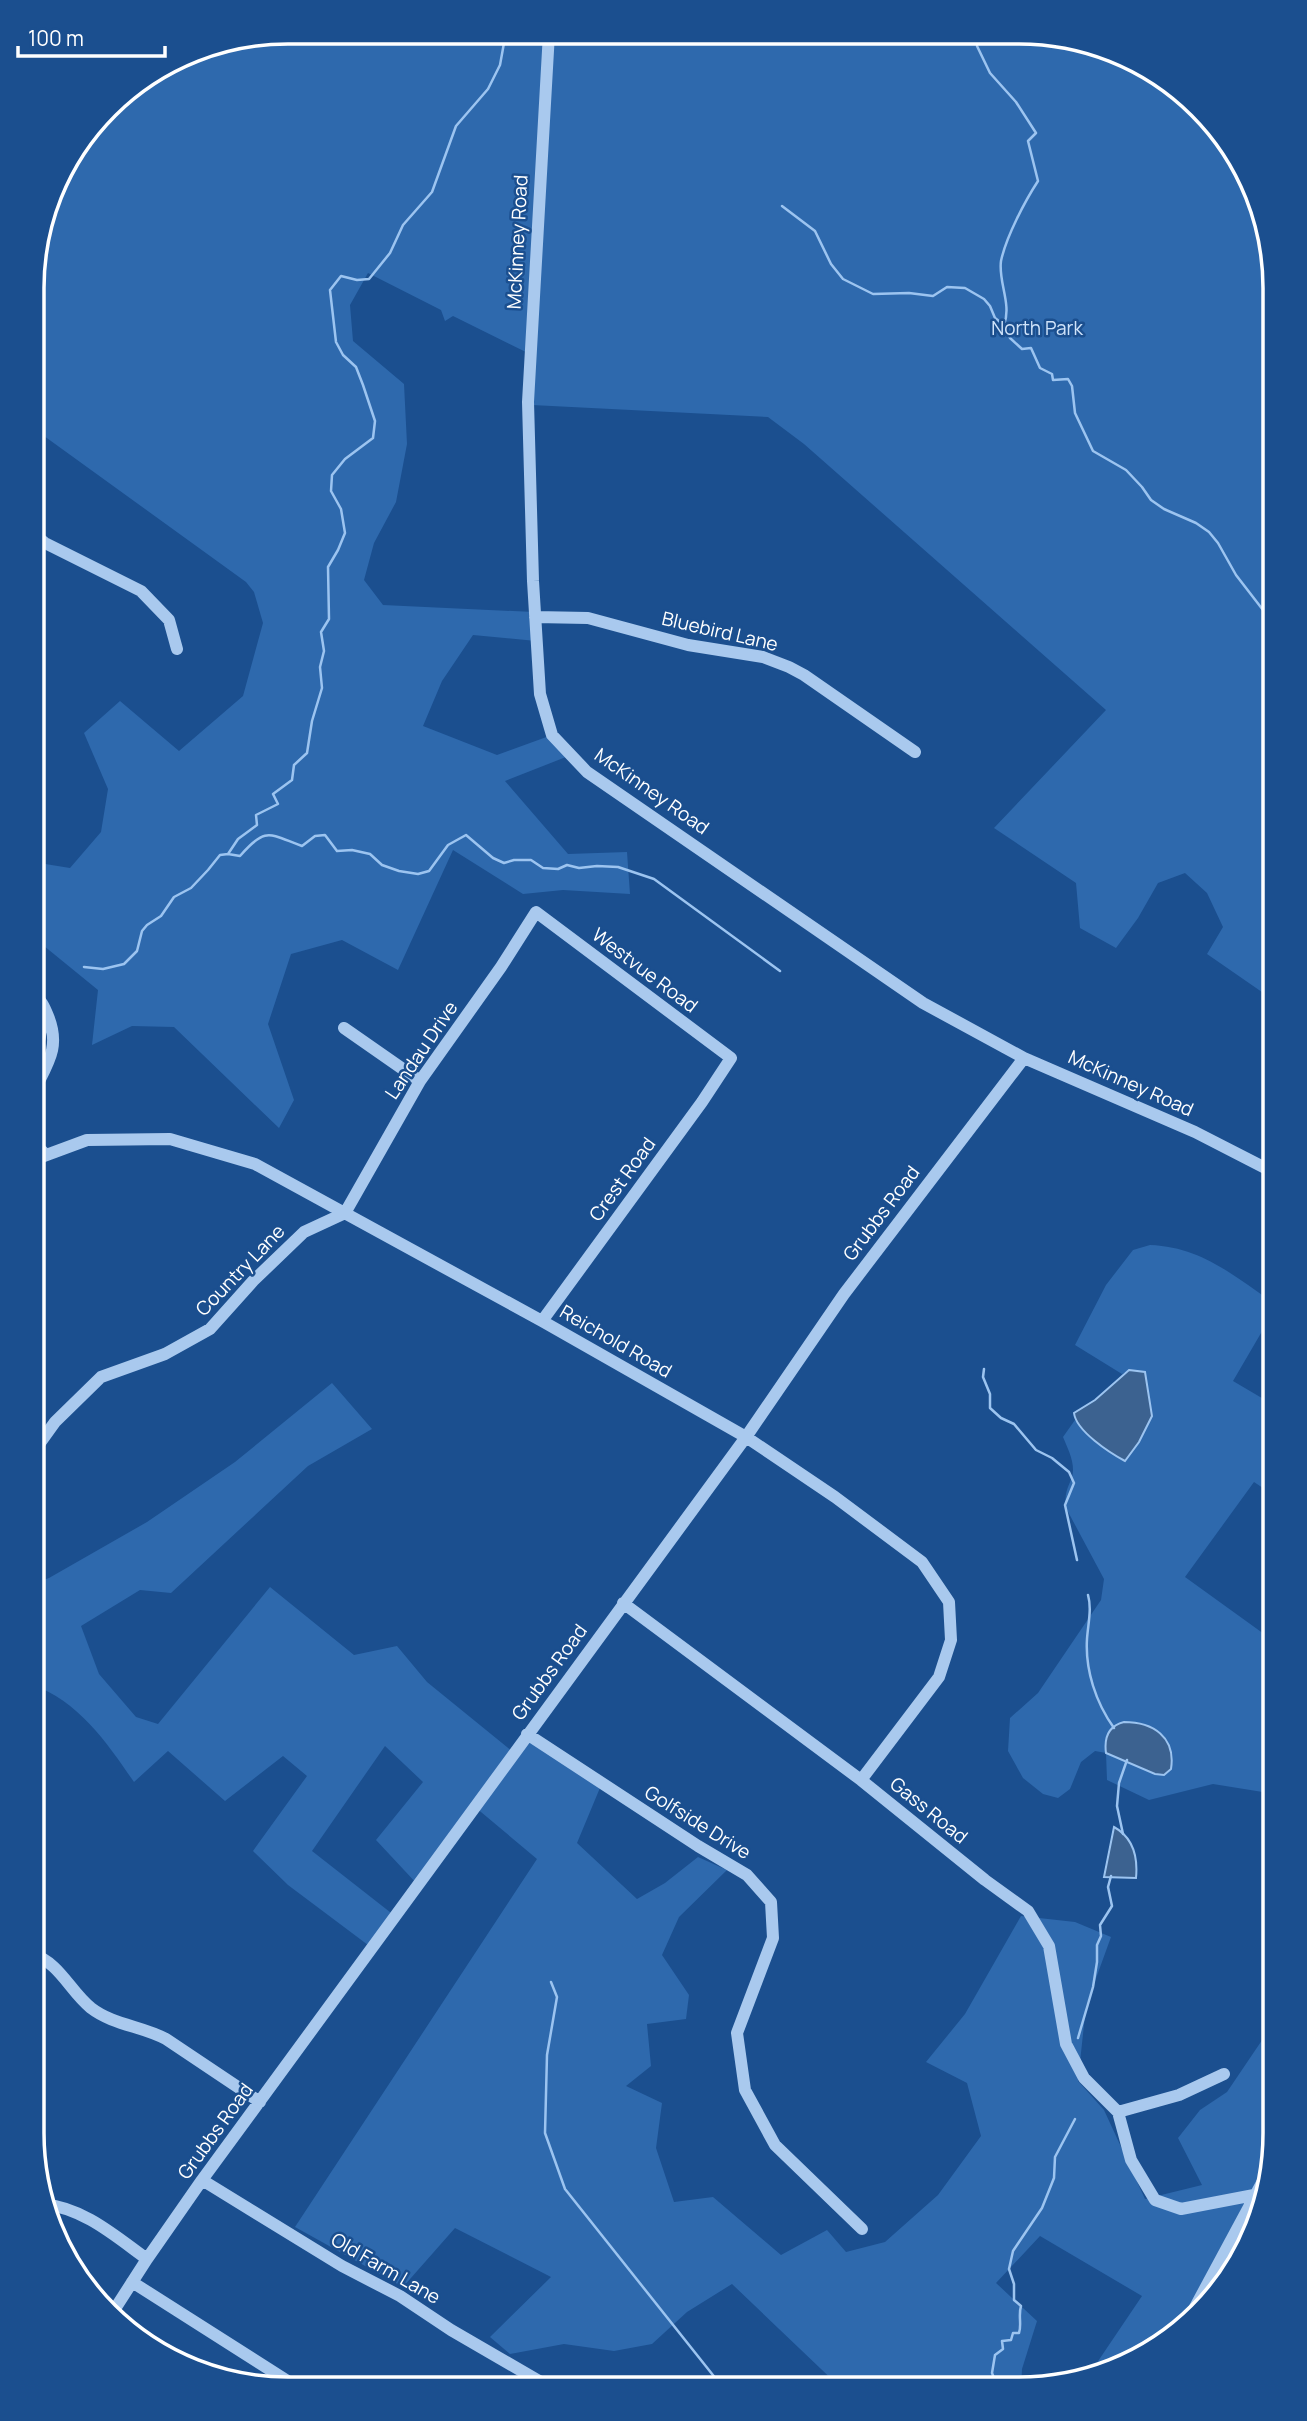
<svg xmlns="http://www.w3.org/2000/svg" width="1307" height="2421" font-family="Manrope,sans-serif">
	<style>
		.green { fill: #2e69ad }
		.water { fill: #3c6290; stroke: #9cc4f0; stroke-width: 2 }
		.lines { fill: none; stroke-linecap: round; stroke-linejoin: round }
		.stream { stroke: #9cc4f0; stroke-width: 2.5 }
		.minor { stroke: #a9c9ee; stroke-width: 12 }
		.labels { text-anchor: middle; stroke-width: 5; stroke-linejoin: round; paint-order: stroke }
		.street-label { font-size: 19px; fill: #fff; stroke: #1b4f8f }
		.park-label { font-size: 19px; fill: #cfe3fa; stroke: #1b4f8f }
		.rim { fill: none; stroke: #fff; stroke-width: 3.5 }
	</style>
	<rect width="100%" height="100%" fill="#1b4f8f"/>
	<!-- green -->
	<path class="green" d="M 288,32 L 1069,36 L 1188,95 L 1262,205 L 1275,288 L 1275,1001 L 1207,954 L 1223,927 L 1207,893 L 1185,873 L 1158,883 L 1138,918 L 1116,948 L 1080,928 L 1076,883 L 994,828 L 1106,710 L 804,444 L 768,417 L 532,405 L 534,356 L 453,316 L 445,321 L 441,310 L 368,273 L 350,305 L 353,341 L 404,384 L 407,444 L 396,502 L 374,543 L 364,580 L 383,605 L 534,612 L 536,641 L 473,635 L 442,681 L 423,726 L 497,755 L 552,735 L 571,755 L 505,781 L 568,854 L 627,852 L 630,894 L 563,890 L 523,894 L 453,850 L 398,970 L 342,940 L 291,954 L 268,1024 L 294,1100 L 279,1128 L 174,1027 L 132,1026 L 92,1045 L 98,990 L 33,937 L 33,862 L 70,868 L 101,832 L 108,789 L 84,733 L 120,701 L 179,751 L 243,696 L 263,623 L 254,592 L 246,582 L 33,428 L 34,255 L 58,174 L 118,95 L 190,51 Z
		M 1150,1245 C 1202,1247 1234,1276 1275,1304 L 1275,1309 L 1233,1381 L 1272,1404 L 1275,1401 L 1275,1496 L 1254,1482 L 1185,1577 L 1275,1642 L 1275,1794 L 1213,1784 L 1149,1800 L 1107,1780 L 1106,1753 L 1095,1751 L 1081,1762 L 1070,1789 L 1058,1798 L 1043,1794 L 1023,1778 L 1008,1751 L 1010,1718 L 1038,1693 L 1101,1600 L 1104,1579 L 1066,1508 C 1063,1487 1073,1483 1073,1470 C 1073,1458 1067,1447 1063,1437 L 1075,1420 L 1111,1453 L 1125,1461 L 1139,1442 L 1150,1400 L 1145,1372 L 1129,1370 L 1122,1374 L 1075,1345 L 1106,1285 L 1133,1250 Z
		M 332,1383 L 372,1429 L 308,1466 L 171,1593 L 140,1590 L 81,1626 L 99,1674 L 136,1717 L 158,1724 L 270,1587 L 354,1655 L 397,1646 L 427,1682 L 513,1752 L 527,1734 L 602,1783 L 577,1843 L 637,1899 L 665,1883 L 698,1857 L 727,1870 L 679,1917 L 662,1955 L 689,1995 L 686,2019 L 647,2024 L 651,2066 L 626,2086 L 662,2103 L 656,2148 L 674,2202 L 713,2197 L 781,2255 L 827,2230 L 846,2252 L 885,2242 L 938,2195 L 981,2136 L 967,2083 L 926,2062 L 965,2014 L 1021,1916 L 1075,1922 L 1111,1937 L 1086,2006 L 1078,2081 L 1104,2110 L 1145,2199 L 1202,2185 L 1178,2138 L 1200,2110 L 1227,2092 L 1275,2021 L 1275,2151 L 1256,2231 L 1222,2290 L 1162,2346 L 1102,2376 L 1086,2379 L 1142,2296 L 1040,2236 L 996,2283 L 1037,2321 L 1022,2369 L 1021,2389 L 842,2389 L 732,2284 L 687,2312 L 652,2344 L 614,2351 L 564,2344 L 510,2354 L 490,2337 L 551,2277 L 455,2228 L 403,2287 L 295,2227 L 537,1859 L 475,1807 L 418,1885 L 376,1840 L 423,1782 L 385,1746 L 312,1851 L 395,1916 L 372,1948 L 288,1885 L 253,1851 L 307,1776 L 283,1756 L 225,1801 L 168,1751 L 134,1782 C 108,1744 78,1700 32,1685 L 32,1584 L 49,1578 L 147,1522 L 235,1462 Z"/>
	<!-- water -->
	<path class="water" d="M 1129,1370 L 1145,1372 L 1152,1416 L 1139,1442 L 1125,1461 C 1110,1453 1076,1431 1074,1413 L 1095,1400 Z
		M 1124,1722 C 1153,1722 1176,1737 1171,1769 L 1164,1775 L 1155,1774 L 1106,1753 C 1104,1738 1108,1726 1124,1722 Z
		M 1114,1827 C 1134,1838 1138,1857 1136,1878 L 1104,1877 Z"/>
	<g class="lines">
		<!-- stream -->
		<path class="stream" d="M 977,46 L 990,73 L 1016,102 L 1036,133 L 1028,141 L 1038,181 C 1025,201 1006,237 1001,261 C 998,282 1012,304 1004,325
			M 782,206 L 815,231 L 831,264 L 843,279 L 873,294 L 909,293 L 933,296 L 947,287 L 965,288 L 984,299 L 990,306 L 995,318 L 1004,325 L 1010,338 L 1022,349 L 1031,348 L 1040,368 L 1052,374 L 1053,380 L 1068,379 L 1072,386 L 1075,413 L 1093,451 L 1126,470 L 1142,487 L 1151,500 L 1164,509 L 1196,523 L 1209,532 L 1218,543 L 1236,575 L 1263,610 L 1275,614
			M 228,854 L 240,856 C 266,826 269,834 302,846 L 315,836 L 325,835 L 337,851 L 352,850 L 370,854 L 382,865 L 399,871 L 418,874 L 429,871 L 448,845 L 466,835 L 493,858 L 504,863 L 514,860 L 531,860 L 543,868 L 558,869 L 567,865 L 579,868 L 597,866 L 618,867 L 654,879 L 780,971
			M 84,967 L 103,969 L 124,964 L 137,951 L 142,931 L 147,925 L 161,916 L 174,897 L 191,888 L 208,870 L 220,855 L 228,854 L 238,839 L 257,825 L 256,815 L 278,804 L 273,794 L 292,780 L 294,765 L 307,753 L 312,721 L 322,688 L 320,667 L 324,651 L 321,632 L 329,619 L 328,567 L 338,550 L 345,533 L 341,509 L 331,491 L 332,475 L 345,459 L 373,438 L 375,421 L 363,385 L 356,367 L 343,355 L 336,342 L 330,290 L 341,276 L 357,280 L 369,279 L 390,253 L 403,225 L 432,192 L 456,126 L 488,89 L 500,65 L 504,43 L 517,33
			M 984,1369 L 983,1377 L 990,1394 L 990,1408 L 1001,1418 L 1014,1424 L 1036,1450 L 1052,1458 L 1069,1472 L 1074,1483 L 1065,1505 L 1077,1560
			M 1088,1595 C 1092,1609 1088,1624 1087,1639 C 1085,1670 1096,1703 1114,1728
			M 1123,1834 L 1117,1806 L 1119,1783 L 1127,1760
			M 551,1982 L 557,1997 L 547,2055 L 545,2133 L 565,2189 L 724,2389
			M 1078,2038 L 1093,1987 L 1097,1962 L 1097,1945 L 1101,1936 L 1100,1925 L 1112,1906 L 1108,1887 L 1111,1876
			M 1012,2389 L 1010,2384 L 994,2378 L 992,2373 L 995,2355 L 1003,2349 L 1002,2341 L 1011,2340 L 1013,2333 L 1019,2333 C 1022,2325 1018,2315 1021,2306 L 1014,2300 L 1014,2284 L 1009,2269 L 1013,2251 L 1042,2208 L 1054,2178 L 1055,2157 L 1075,2119"/>
		<!-- minor -->
		<path class="minor" d="M 549,33 L 528,402 L 533,581 L 540,694 L 552,735 L 587,772 L 923,1003 L 1024,1058 L 1195,1132 L 1275,1173
			M 33,533 L 45,543 L 141,591 L 169,620 L 177,649
			M 535,617 L 588,618 L 688,645 L 763,657 L 789,667 L 804,675 L 915,752
			M 344,1028 L 420,1081
			M 33,1060 C 43,1031 43,1030 33,1002
			M 33,1093 C 47,1064 61,1048 48,1016 C 44,1006 41,1000 33,993
			M 33,1142 L 45,1154
			M 33,1160 L 87,1140 L 170,1139 L 255,1164 L 542,1321 L 746,1437 L 835,1497 L 922,1562 L 949,1602 L 951,1640 L 939,1677 L 861,1780
			M 32,1454 L 55,1422 L 101,1377 L 165,1354 L 210,1329 L 253,1281 L 304,1232 L 345,1213 L 420,1081 L 501,967 L 536,912 L 731,1058 L 702,1102 L 542,1321
			M 623,1603 L 861,1780 L 985,1880 L 1028,1911 L 1049,1946 L 1066,2044 L 1084,2078 L 1118,2112
			M 527,1734 L 698,1846 L 747,1875 L 771,1902 L 773,1938 L 737,2033 L 745,2090 L 775,2145 L 862,2229
			M 32,1954 C 60,1963 69,1990 91,2008 C 113,2025 142,2026 166,2039 L 260,2102
			M 1224,2074 L 1179,2095 L 1118,2112 L 1131,2160 L 1155,2200 L 1181,2209 L 1254,2195
			M 202,2180 L 342,2266 L 400,2296 L 451,2330 L 551,2388
			M 43,2204 C 84,2208 115,2236 147,2259
			M 132,2282 L 297,2387
			M 111,2315 L 147,2259 L 202,2180 L 746,1437 L 844,1294 L 1024,1058
			M 1186,2324 L 1271,2166"/>
	</g>
	<g class="labels">
		<!-- street labels -->
		<g class="street-label">
			<text transform="translate(517 242) rotate(-87)" y="7">McKinney Road</text>
			<text transform="translate(720 631) rotate(13)" y="7">Bluebird Lane</text>
			<text transform="translate(652 791) rotate(35)" y="7">McKinney Road</text>
			<text transform="translate(645 970) rotate(37)" y="7">Westvue Road</text>
			<text transform="translate(421 1050) rotate(-56)" y="7">Landau Drive</text>
			<text transform="translate(1131 1083) rotate(24)" y="7">McKinney Road</text>
			<text transform="translate(622 1179) rotate(-54)" y="7">Crest Road</text>
			<text transform="translate(881 1213) rotate(-53)" y="7">Grubbs Road</text>
			<text transform="translate(240 1270) rotate(-46)" y="7">Country Lane</text>
			<text transform="translate(616 1341) rotate(30)" y="7">Reichold Road</text>
			<text transform="translate(549 1672) rotate(-54)" y="7">Grubbs Road</text>
			<text transform="translate(929 1810) rotate(39)" y="7">Gass Road</text>
			<text transform="translate(698 1822) rotate(32)" y="7">Golfside Drive</text>
			<text transform="translate(215 2131) rotate(-54)" y="7">Grubbs Road</text>
			<text transform="translate(386 2268) rotate(30)" y="7">Old Farm Lane</text>
		</g>
		<!-- park labels -->
		<g class="park-label">
			<text x="1037" y="335">North Park</text>
		</g>
	</g>
	<!-- crop -->
	<path d="M0 0H1307V2421H0ZM288 44H1019A244 244 0 0 1 1263 288V2133A244 244 0 0 1 1019 2377H288A244 244 0 0 1 44 2133V288A244 244 0 0 1 288 44Z" fill="#1b4f8f" fill-rule="evenodd"/>
	<path class="rim" d="M288 44H1019A244 244 0 0 1 1263 288V2133A244 244 0 0 1 1019 2377H288A244 244 0 0 1 44 2133V288A244 244 0 0 1 288 44Z"/>
	<!-- scale -->
	<path d="M18 46v10h147v-10" fill="none" stroke="#ffffff" stroke-width="3.5"/>
	<text x="28" y="46" font-size="21" fill="#ffffff" stroke="#1b4f8f" stroke-width="5" paint-order="stroke">100 m</text>
</svg>
